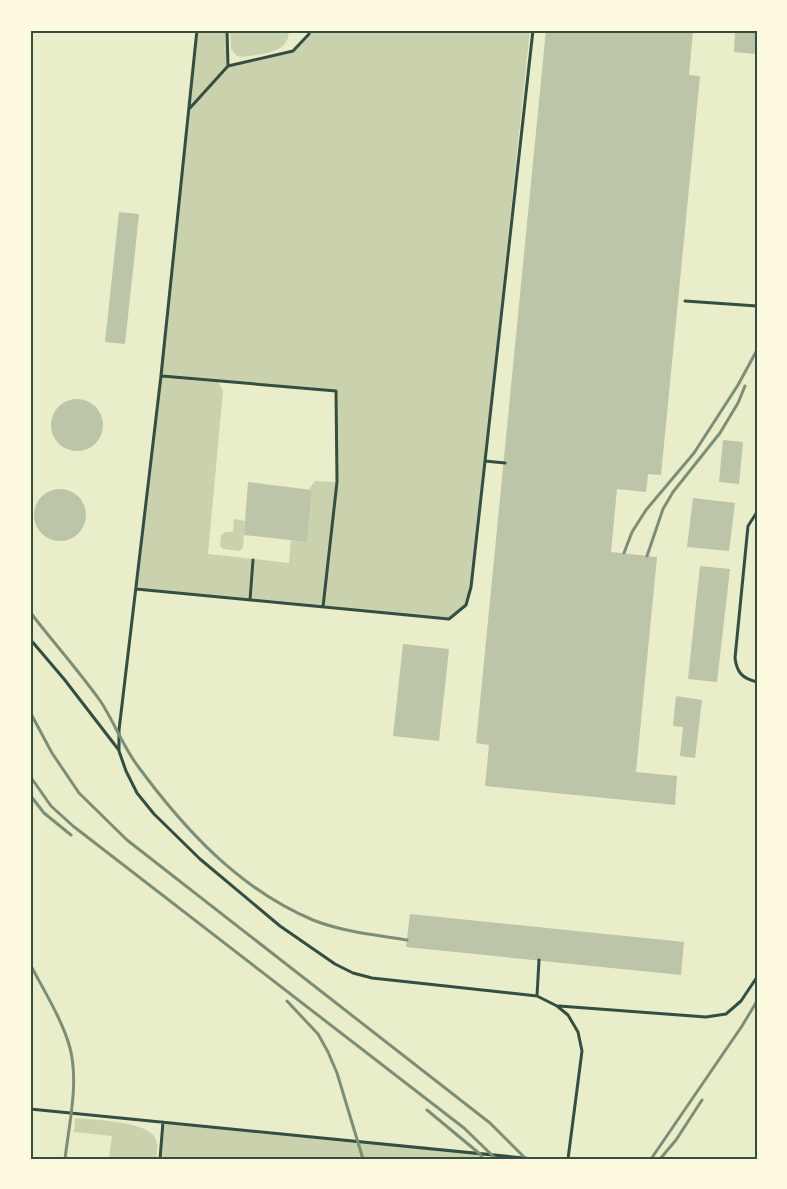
<svg xmlns="http://www.w3.org/2000/svg" width="787" height="1189" font-family="'Work Sans',sans-serif">
	<style>
		.green { fill: #cad2ad; fill-rule: evenodd }
		.building { fill: #bcc5a7 }
		.lines { fill: none; stroke-linecap: round; stroke-linejoin: round }
		.service { stroke: #344e41; stroke-width: 3 }
		.rail { stroke: #7c8e77; stroke-width: 3 }
		.neatline { fill: none; stroke: #344e41; stroke-width: 2 }
	</style>
	<rect width="100%" height="100%" fill="#e9edc9"/>
	<!-- green -->
	<path class="green" d="M 197,30 L 227,30 L 228,65 L 292,52 L 309,34 L 310,30 L 530,30 L 471,587 L 466,605 L 449,619 L 136,589 ZM 218,381 L 336,391 L 336,482 L 315,481 L 309,489 L 312,490 L 307,542 L 291,540 L 289,563 L 208,554 L 223,391 Z
		M 230,30 L 289,30 C 289,55 262,53 243,57 L 237,56 L 231,49 Z
		M 234,519 L 245,521 L 243,548 L 239,551 L 223,549 L 220,546 L 221,535 L 226,532 L 233,532 Z
		M 75,1118 C 94,1120 143,1121 154,1136 C 159,1143 157,1151 156,1159 L 109,1159 L 112,1136 L 74,1132 Z
		M 163,1122 L 480,1154 L 483,1159 L 160,1159 Z"/>
	<!-- building -->
	<path class="building" d="M 546,30 L 693,30 L 689,75 L 700,76 L 661,475 L 648,474 L 646,492 L 617,489 L 611,552 L 657,557 L 636,772 L 677,776 L 675,805 L 485,786 L 489,745 L 476,743 Z
		M 728,30 L 757,30 L 757,54 L 734,52 L 735,32 L 728,32 Z
		M 119,212 L 139,214 L 125,344 L 105,342 Z
		M51 425a26 26 0 1 1 52 0a26 26 0 1 1-52 0Z
		M 723,440 L 743,442 L 739,484 L 719,482 Z
		M 248,482 L 312,490 L 307,542 L 244,535 Z
		M34 515a26 26 0 1 1 52 0a26 26 0 1 1-52 0Z
		M 693,498 L 735,503 L 729,551 L 687,547 Z
		M 700,566 L 730,569 L 717,682 L 688,679 Z
		M 403,644 L 449,649 L 439,741 L 393,736 Z
		M 676,696 L 702,700 L 695,758 L 680,756 L 683,727 L 673,726 Z
		M 410,914 L 684,942 L 681,975 L 406,947 Z"/>
	<g class="lines">
		<!-- service -->
		<path class="service" d="M 197,30 L 161,376 L 119,730 L 119,751 L 126,771 L 137,793 L 154,814 L 200,859 L 280,926 L 335,964 L 353,973 L 372,978 L 537,996 L 557,1006 L 568,1015 L 578,1032 L 582,1051 L 568,1159
			M 227,30 L 228,66
			M 190,108 L 228,66 L 293,51 L 309,34 L 310,30
			M 685,301 L 757,306
			M 162,376 L 336,391 L 337,482 L 323,607
			M 485,461 L 505,463
			M 757,512 L 748,526 L 735,658 C 737,673 742,678 757,682
			M 136,589 L 449,619 L 466,605 L 471,587 L 533,30
			M 250,600 L 253,560
			M 30,639 L 64,679 L 118,749
			M 537,996 L 539,960
			M 559,1006 L 706,1017 L 726,1014 L 741,1001 L 757,977
			M 30,1109 L 534,1159
			M 160,1159 L 163,1122"/>
		<!-- rail -->
		<path class="rail" d="M 624,553 L 632,532 L 646,510 L 694,453 L 738,385 L 757,350
			M 647,556 L 663,509 L 673,492 L 720,433 L 738,403 L 745,386
			M 30,612 C 53,642 79,671 101,702 C 114,722 123,746 137,765 C 184,829 239,889 313,920 C 343,932 376,935 407,940
			M 30,712 L 52,753 L 79,793 L 127,840 L 490,1123 L 526,1159
			M 30,776 L 51,806 L 73,826 L 464,1128 L 496,1159
			M 30,795 L 44,813 L 71,835
			M 30,964 C 43,989 63,1021 70,1048 C 79,1083 69,1124 65,1159
			M 287,1001 L 318,1034 L 328,1052 L 337,1073 L 363,1159
			M 427,1110 L 480,1154 L 483,1159
			M 651,1159 L 742,1026 L 757,1001
			M 660,1159 L 676,1140 L 702,1100"/>
	</g>
	<!-- border -->
	<rect width="787" height="1189" fill="none" stroke="#fefae0" stroke-width="63"/>
	<rect x="32" y="32" width="724" height="1126" class="neatline"/>
</svg>
